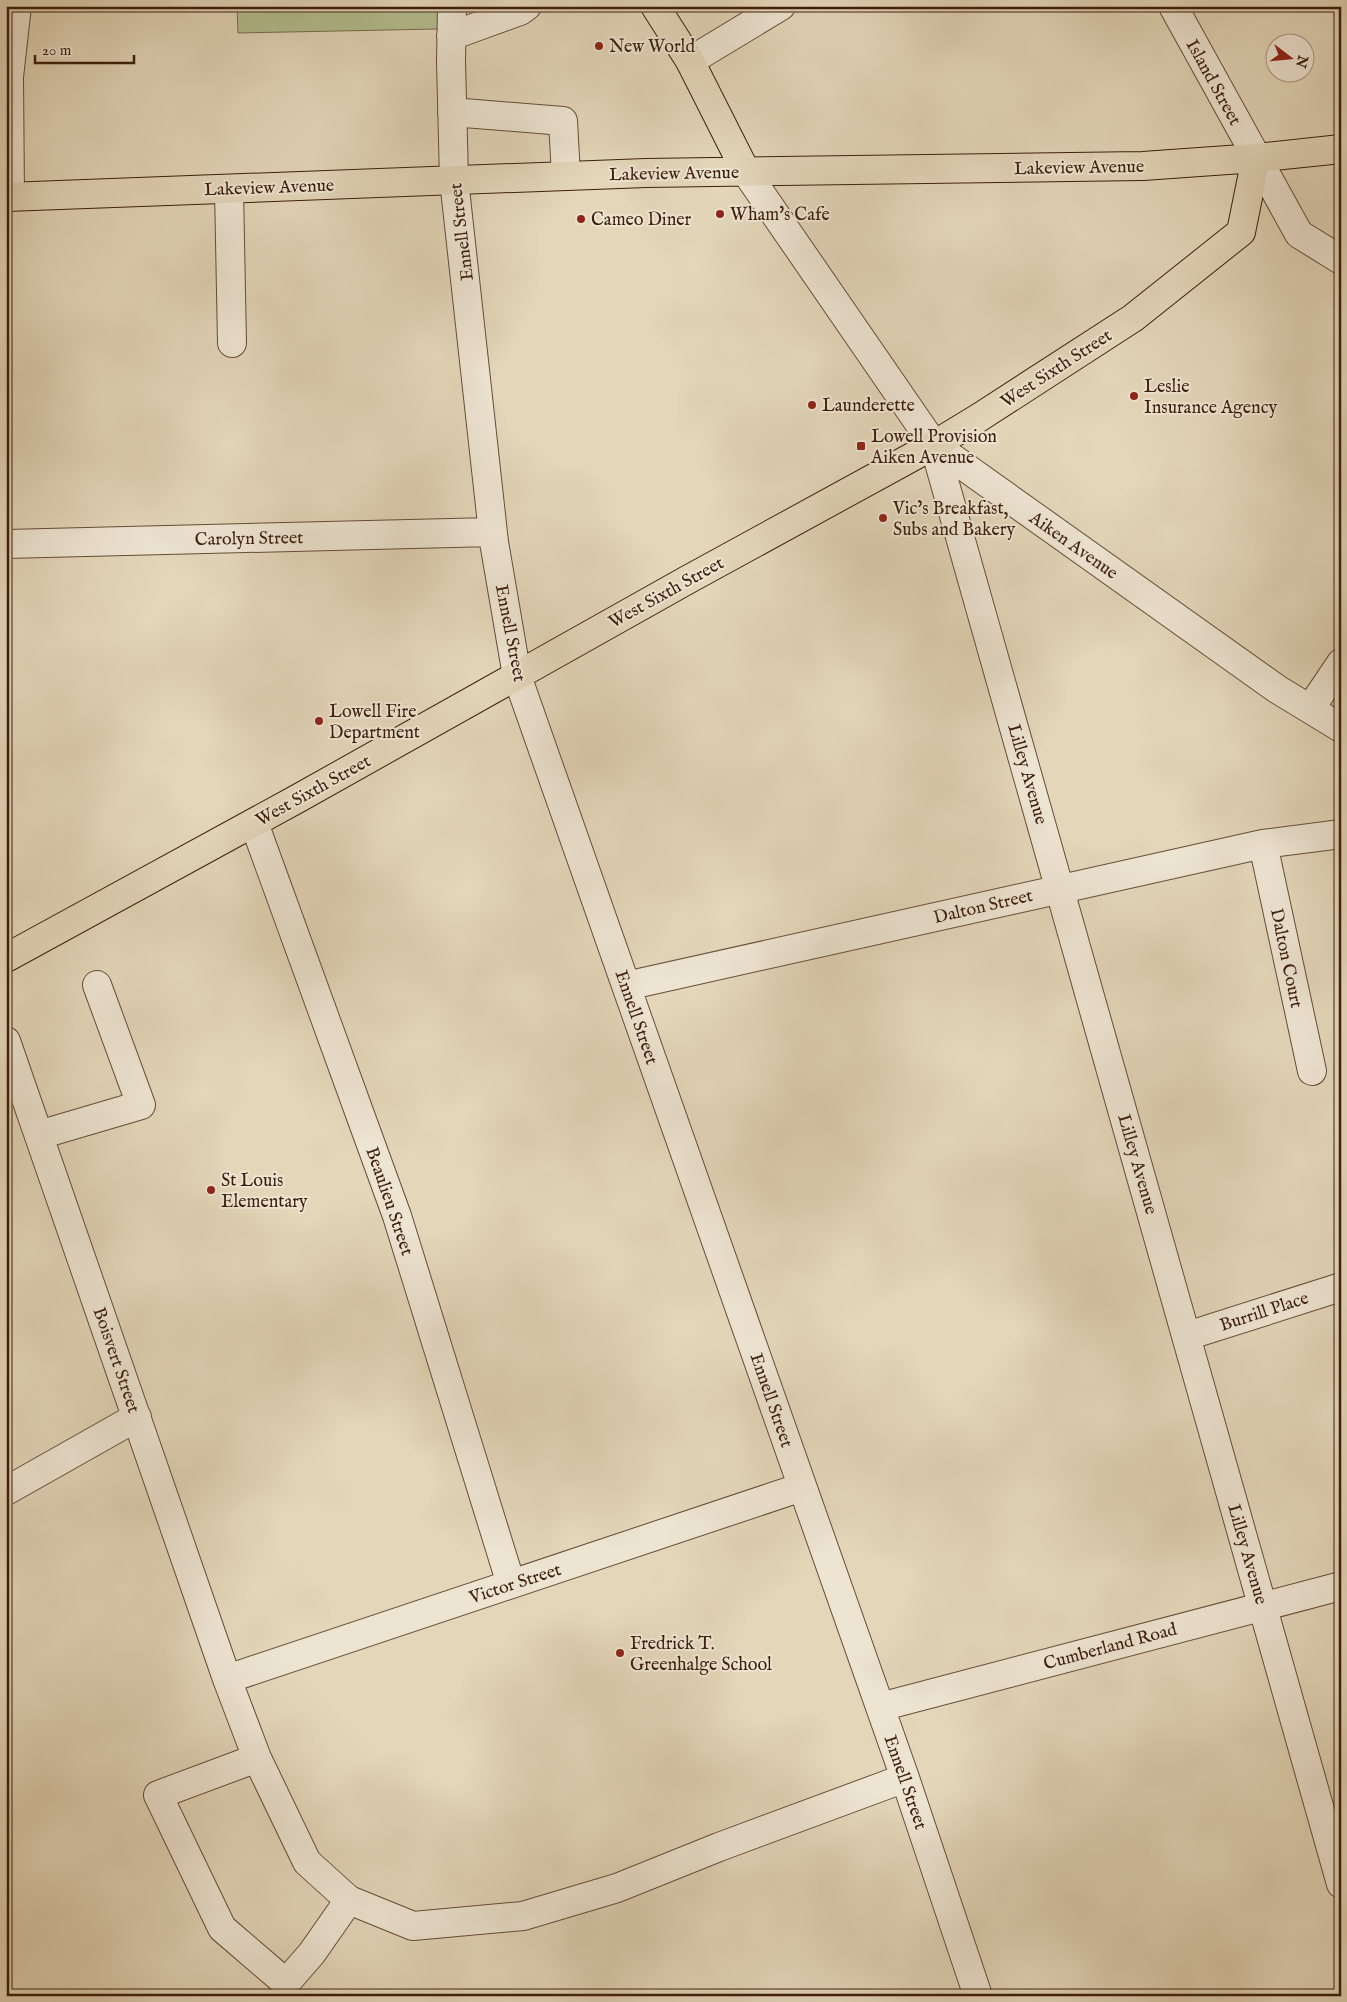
<svg xmlns="http://www.w3.org/2000/svg" width="1347" height="2002" font-family="'IM FELL English',serif">
	<style>
		.green { fill: #b3be90; stroke: #786e4e }
		.lines { fill: none; stroke-linecap: round; stroke-linejoin: round }
		.minor-casing { stroke: #664c37; stroke-width: 30 }
		.major-casing { stroke: #3d1e0c; stroke-width: 30 }
		.minor { stroke: #ede4d2; stroke-width: 28 }
		.major { stroke: #e3d6b9; stroke-width: 28 }
		.poi-dot { fill: #8f2418; stroke: #ede4d2; stroke-width: 2 }
		.labels { text-anchor: middle; stroke-width: 4; stroke-linejoin: round; paint-order: stroke }
		.poi-label { font-size: 18px; fill: #3d1e0c; stroke: #ede4d2; text-anchor: start }
		.street-label { font-size: 18px; fill: #3d1e0c; stroke: #ede4d2 }
	</style>
	<rect width="100%" height="100%" fill="#e3d6b9"/>
	<filter id="stains"><feTurbulence type="fractalNoise" baseFrequency=".004" numOctaves="4"/><feColorMatrix values="0 0 0 0 .2 0 0 0 0 .09 0 0 0 0 .02 0 0 0 .5 -.17"/></filter>
	<radialGradient id="worn" r=".72"><stop offset=".6" stop-color="#630" stop-opacity="0"/><stop offset="1" stop-color="#630" stop-opacity=".3"/></radialGradient>
	<!-- green -->
	<path class="green" d="M 237,6 L 438,6 L 438,29 L 238,33 Z"/>
	<g class="lines">
		<!-- minor casing -->
		<g class="minor-casing">
			<path id="minor" d="M 452,6 L 451,61 L 454,180 L 494,542 L 517,676 L 905,1778 L 978,1996
				M 1173,6 L 1299,234 L 1341,260
				M 451,36 L 520,11 L 527,6
				M 690,61 L 781,6
				M 452,112 L 563,121 L 566,176
				M 746,172 L 934,445 L 1277,689 L 1341,728
				M 229,189 L 232,343
				M 10,197 L 9,77 L 17,6
				M 934,445 L 1341,1884
				M 6,544 L 492,532
				M 1310,709 L 1341,663
				M 254,823 L 397,1216 L 511,1584
				M 1263,844 L 1312,1071
				M 626,986 L 1263,844 L 1341,834
				M 6,1041 L 227,1679 L 257,1758 L 307,1862 L 349,1900 L 413,1926 L 523,1916 L 617,1888 L 719,1847 L 905,1778
				M 39,1135 L 141,1105 L 97,985
				M 1187,1336 L 1341,1287
				M 6,1491 L 137,1417
				M 227,1679 L 802,1487
				M 880,1707 L 1341,1586
				M 257,1758 L 158,1795 L 222,1928 L 286,1983 L 312,1953 L 349,1900"/>
		</g>
		<!-- major casing -->
		<g class="major-casing">
			<path id="major" d="M 655,6 L 690,61 L 746,172
				M 6,197 L 646,173 L 1143,166 L 1256,158 L 1341,149
				M 6,958 L 297,799 L 689,579 L 934,445 L 980,417 L 1133,318 L 1241,232 L 1256,158"/>
		</g>
		<!-- minor -->
		<use href="#minor" class="minor"/>
		<!-- major -->
		<use href="#major" class="major"/>
	</g>
	<!-- markers -->
	<g class="poi-dot">
		<circle cx="599" cy="46" r="5"/>
		<circle cx="720" cy="214" r="5"/>
		<circle cx="581" cy="219" r="5"/>
		<circle cx="1134" cy="396" r="5"/>
		<circle cx="812" cy="405" r="5"/>
		<rect x="856" y="441" width="10" height="10" rx="2.5"/>
		<circle cx="883" cy="518" r="5"/>
		<circle cx="319" cy="721" r="5"/>
		<circle cx="211" cy="1190" r="5"/>
		<circle cx="620" cy="1653" r="5"/>
	</g>
	<g class="labels">
		<!-- poi labels -->
		<g class="poi-label">
			<text x="609" y="52">New World</text>
			<text x="730" y="220">Wham's Cafe</text>
			<text x="591" y="225">Cameo Diner</text>
			<text x="1144" y="392">Leslie<tspan x="1144" dy="21">Insurance Agency</tspan></text>
			<text x="822" y="411">Launderette</text>
			<text x="871" y="442">Lowell Provision<tspan x="871" dy="21">Aiken Avenue</tspan></text>
			<text x="893" y="514">Vic’s Breakfast,<tspan x="893" dy="21">Subs and Bakery</tspan></text>
			<text x="329" y="717">Lowell Fire<tspan x="329" dy="21">Department</tspan></text>
			<text x="221" y="1186">St Louis<tspan x="221" dy="21">Elementary</tspan></text>
			<text x="630" y="1649">Fredrick T.<tspan x="630" dy="21">Greenhalge School</tspan></text>
		</g>
		<!-- street labels -->
		<g class="street-label">
			<text transform="translate(1214 82) rotate(61)" y="6">Island Street</text>
			<text transform="translate(1079 167) rotate(-1)" y="6">Lakeview Avenue</text>
			<text transform="translate(674 173) rotate(-1)" y="6">Lakeview Avenue</text>
			<text transform="translate(269 187) rotate(-2)" y="6">Lakeview Avenue</text>
			<text transform="translate(461 232) rotate(-97)" y="6">Ennell Street</text>
			<text transform="translate(1056 368) rotate(-33)" y="6">West Sixth Street</text>
			<text transform="translate(249 538) rotate(-1)" y="6">Carolyn Street</text>
			<text transform="translate(1074 545) rotate(35)" y="6">Aiken Avenue</text>
			<text transform="translate(666 592) rotate(-29)" y="6">West Sixth Street</text>
			<text transform="translate(511 633) rotate(79)" y="6">Ennell Street</text>
			<text transform="translate(1028 774) rotate(74)" y="6">Lilley Avenue</text>
			<text transform="translate(313 790) rotate(-29)" y="6">West Sixth Street</text>
			<text transform="translate(983 906) rotate(-13)" y="6">Dalton Street</text>
			<text transform="translate(1287 958) rotate(78)" y="6">Dalton Court</text>
			<text transform="translate(637 1017) rotate(71)" y="6">Ennell Street</text>
			<text transform="translate(1138 1164) rotate(74)" y="6">Lilley Avenue</text>
			<text transform="translate(390 1201) rotate(71)" y="6">Beaulieu Street</text>
			<text transform="translate(1264 1311) rotate(-18)" y="6">Burrill Place</text>
			<text transform="translate(117 1360) rotate(71)" y="6">Boisvert Street</text>
			<text transform="translate(772 1400) rotate(71)" y="6">Ennell Street</text>
			<text transform="translate(1248 1554) rotate(74)" y="6">Lilley Avenue</text>
			<text transform="translate(515 1583) rotate(-18)" y="6">Victor Street</text>
			<text transform="translate(1110 1646) rotate(-15)" y="6">Cumberland Road</text>
			<text transform="translate(906 1782) rotate(71)" y="6">Ennell Street</text>
		</g>
	</g>
	<!-- margin -->
	<rect width="1347" height="2002" fill="none" stroke="#e3d6b9" stroke-width="25"/>
	<rect x="8" y="8" width="1332" height="1987" fill="none" stroke="#3d1e0c" stroke-width="2.5"/>
	<rect x="12" y="12" width="1322" height="1977" fill="none" stroke="#3d1e0c"/>
	<!-- north arrow -->
	<g transform="translate(1290 58) rotate(106)"><circle r="24" fill="#ede4d2" stroke="#a79583"/>
	<path d="M0-4L9 19L0 12L-9 19Z" fill="#8f2418"/>
	<text y="-8" font-size="14" font-weight="bold" text-anchor="middle" fill="#3d1e0c">N</text>
	</g>
	<!-- scale -->
	<path d="M35 55v8h99v-8" fill="none" stroke="#3d1e0c" stroke-width="2.5"/>
	<text x="42" y="55" font-size="15" fill="#3d1e0c" stroke="#ede4d2" stroke-width="4" paint-order="stroke">20 m</text>
	<rect width="100%" height="100%" filter="url(#stains)"/>
	<rect width="100%" height="100%" fill="url(#worn)"/>
</svg>
